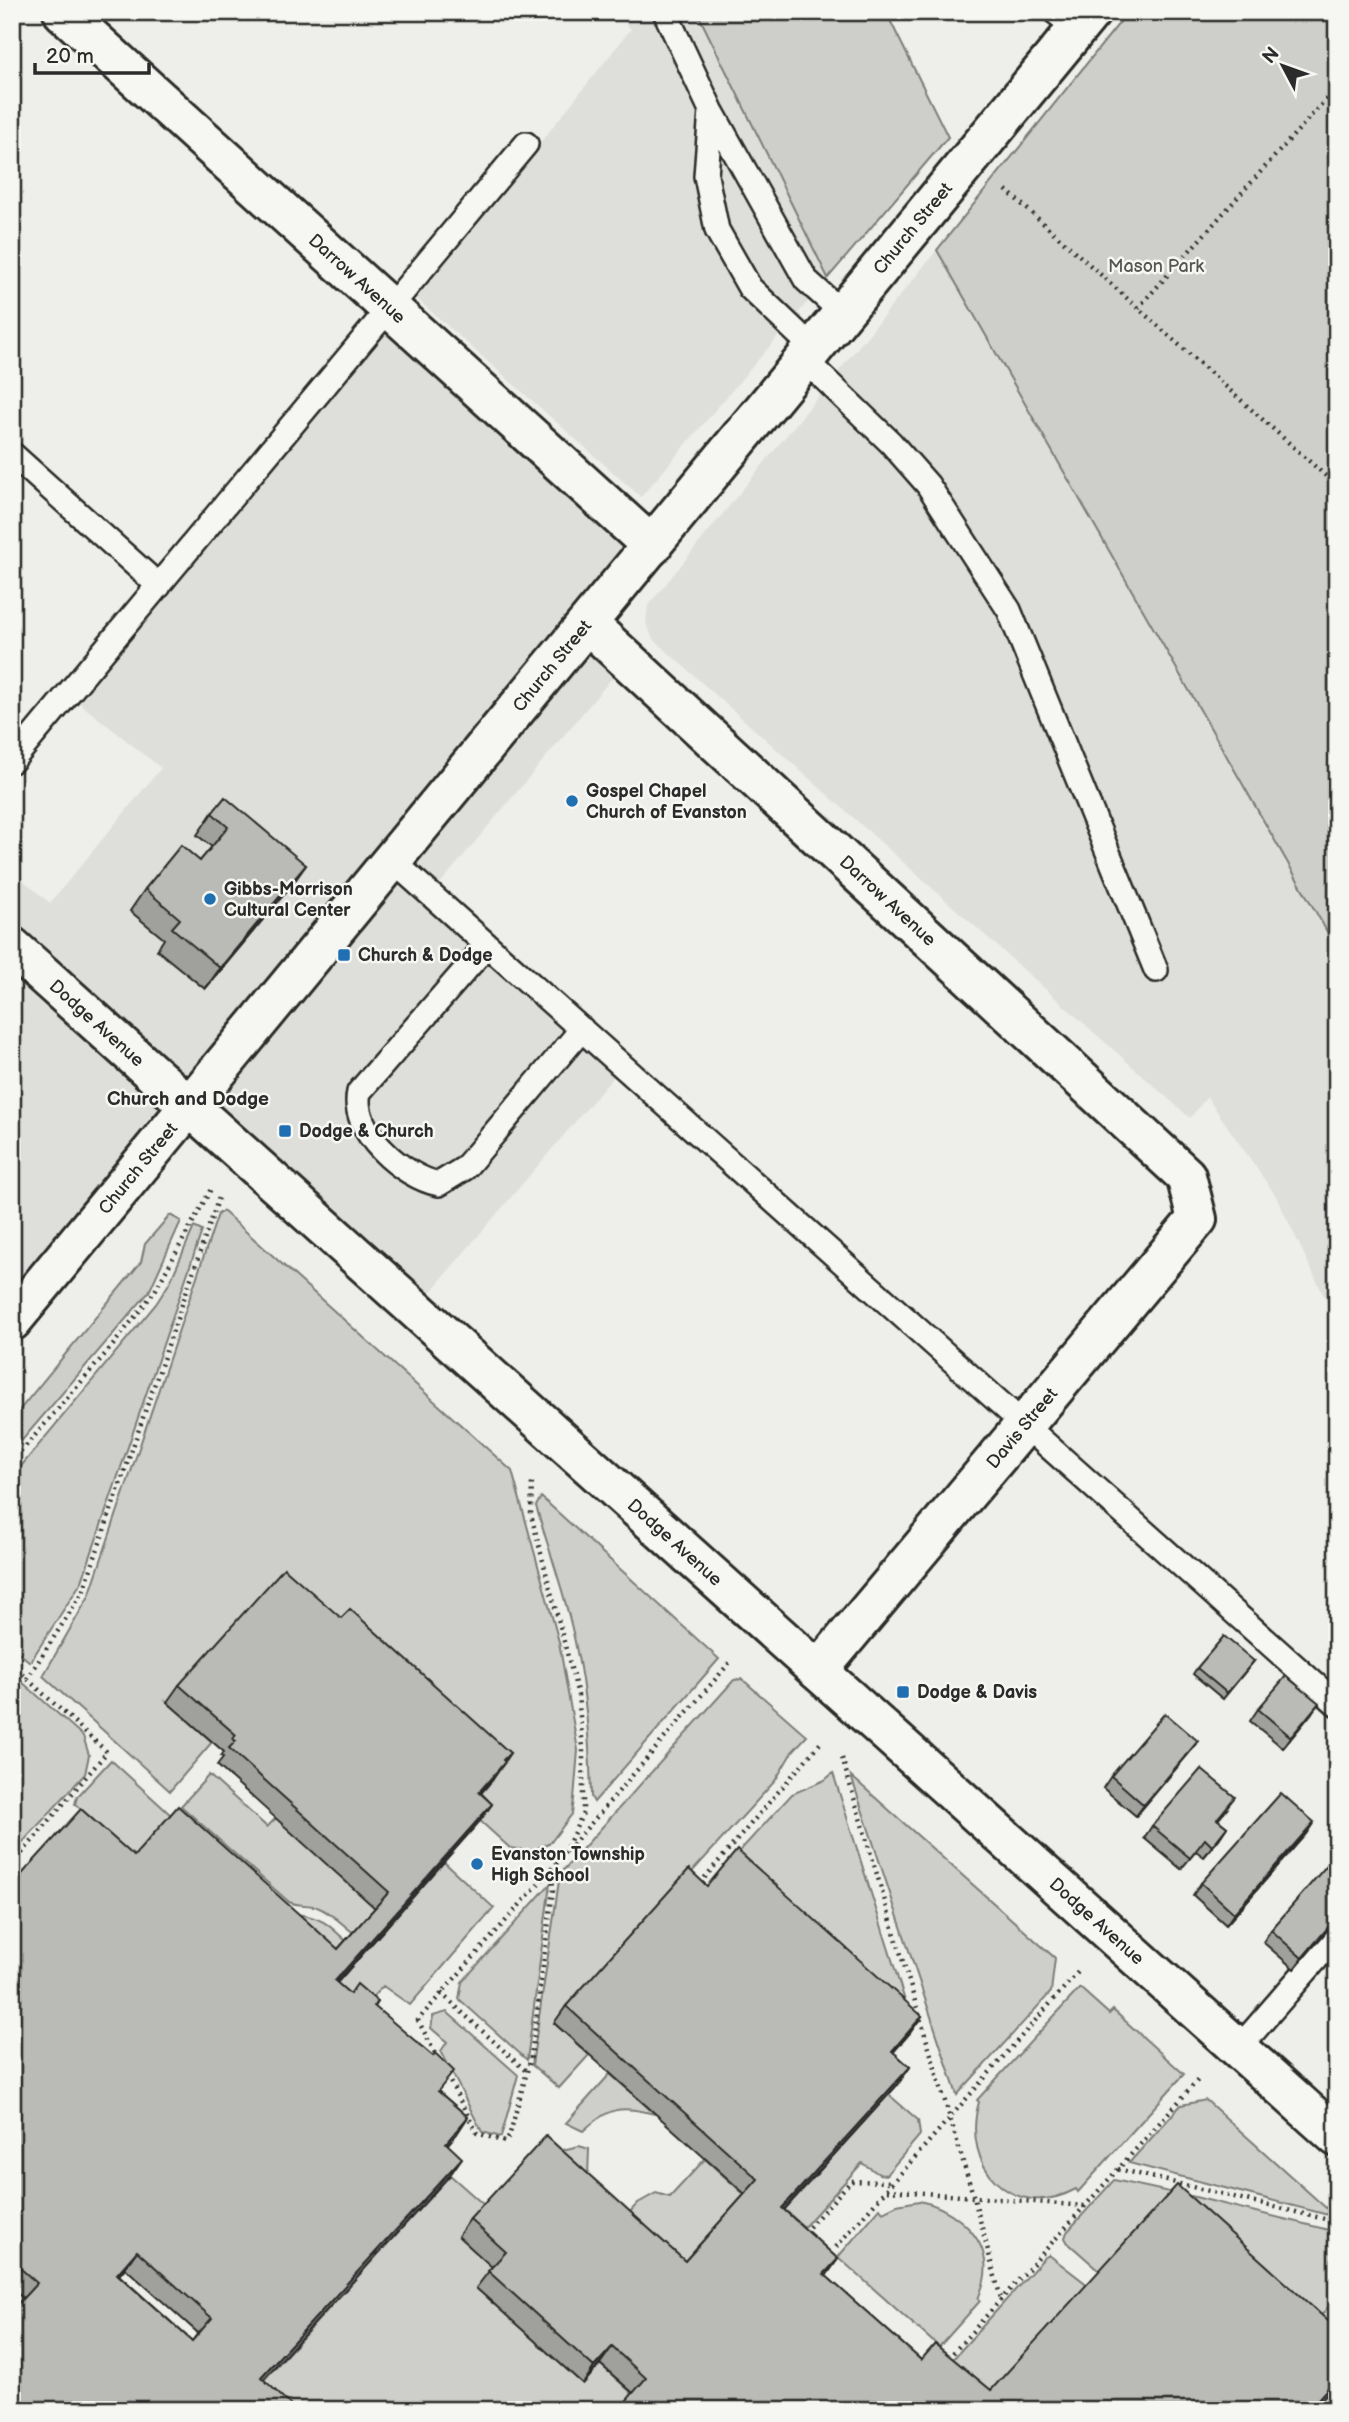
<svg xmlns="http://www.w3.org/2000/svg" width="1349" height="2422" font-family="'Balsamiq Sans',sans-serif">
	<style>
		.built { fill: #dededb }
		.green { fill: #cececa; stroke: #7c7c7a; stroke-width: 2 }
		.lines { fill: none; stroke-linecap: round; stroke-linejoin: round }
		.lane-casing { stroke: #2b2b2b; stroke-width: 28 }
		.street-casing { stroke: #2b2b2b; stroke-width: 44 }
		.secondary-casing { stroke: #2b2b2b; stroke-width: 44 }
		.path { stroke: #2b2b2b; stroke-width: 4.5; stroke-dasharray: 2 5; stroke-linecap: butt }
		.lane { stroke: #f6f6f2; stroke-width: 23 }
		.street { stroke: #f6f6f2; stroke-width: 38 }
		.secondary { stroke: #f6f6f2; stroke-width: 38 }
		.wall { fill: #a0a09d; stroke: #2b2b2b; stroke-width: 2; fill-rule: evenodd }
		.shaded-wall { fill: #828280; stroke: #2b2b2b; stroke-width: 2 }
		.building { fill: #babab7; stroke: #2b2b2b; stroke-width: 2; fill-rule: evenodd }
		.poi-dot { fill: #1f6fb2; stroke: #f6f6f2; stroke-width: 2.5 }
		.labels { text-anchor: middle; stroke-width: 5; stroke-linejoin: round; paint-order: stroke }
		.street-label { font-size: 18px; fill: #2b2b2b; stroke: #f6f6f2 }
		.park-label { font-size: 18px; fill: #545453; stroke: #f6f6f2 }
		.poi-label { font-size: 18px; font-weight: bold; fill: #2b2b2b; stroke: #f6f6f2; text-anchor: start }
		.neighbourhood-label { font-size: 19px; font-weight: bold; fill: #2b2b2b; stroke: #f6f6f2 }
	</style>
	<rect width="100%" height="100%" fill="#eeeeea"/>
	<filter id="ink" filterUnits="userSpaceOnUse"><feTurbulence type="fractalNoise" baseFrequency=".0143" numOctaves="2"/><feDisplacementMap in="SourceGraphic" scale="14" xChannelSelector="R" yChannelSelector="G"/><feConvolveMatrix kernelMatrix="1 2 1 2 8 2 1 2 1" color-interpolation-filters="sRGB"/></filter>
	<g filter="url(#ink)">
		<!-- built -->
		<path class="built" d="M 614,12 L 697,12 L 828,278 L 641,497 L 416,298 L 631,29 Z
			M 937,250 L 1337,949 L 1337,1323 L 1276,1196 L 1207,1097 L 1190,1118 L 653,639 L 646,623 L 648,606 Z
			M 390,308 L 652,546 L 589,624 L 627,660 L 424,903 L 615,1075 L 416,1309 L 191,1106 L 12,1321 L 12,871 L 50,903 L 161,768 L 68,694 Z"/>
		<!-- green -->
		<path class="green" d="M 697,12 L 886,12 L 948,137 L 828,278 Z
			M 1128,12 L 1337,12 L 1337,949 L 937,250 Z
			M 223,1211 L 512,1471 L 559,1642 L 578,1750 L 574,1799 L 572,1814 L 551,1842 L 531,1851 L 510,1848 L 467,1809 L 493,1780 L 491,1777 L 167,1701 L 212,1742 L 170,1791 L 43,1676 L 89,1596 L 218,1214 Z
			M 170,1215 L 181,1221 L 149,1292 L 12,1452 L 12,1419 L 141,1262 L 145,1244 Z
			M 194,1227 L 202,1231 L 82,1581 L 30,1662 L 12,1647 L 12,1477 L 156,1304 L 170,1282 Z
			M 541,1497 L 719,1659 L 594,1802 L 591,1797 C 590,1748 587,1700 577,1652 C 568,1603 550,1554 536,1506 Z
			M 12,1673 L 83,1736 L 89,1755 L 85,1774 L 12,1854 Z
			M 742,1679 L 807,1736 L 792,1752 L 775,1781 L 554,2023 L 589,2055 L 559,2088 L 532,2065 L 560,1874 L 734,1680 Z
			M 111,1760 L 172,1816 L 296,1914 C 322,1917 329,1925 347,1942 L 326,1966 L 136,1859 L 75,1804 L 77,1797 Z
			M 833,1773 L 912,2023 L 725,1867 L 792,1794 L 825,1780 Z
			M 209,1775 L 267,1827 L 276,1818 L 377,1909 L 355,1934 C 343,1925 331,1912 317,1907 C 307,1904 298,1906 289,1902 L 181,1806 Z
			M 851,1776 L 1055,1958 L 1051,1992 L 957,2095 Z
			M 444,1862 L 494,1908 L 410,2005 L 383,1986 L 358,2012 L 323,1998 Z
			M 550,1884 L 527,2060 L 459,1999 L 462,1982 Z
			M 1080,1988 L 1109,2014 L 1113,2010 L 1184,2074 L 1078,2192 L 1076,2189 C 1013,2223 960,2167 979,2102 L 977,2100 Z
			M 447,2012 L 518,2075 L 501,2137 L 482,2132 L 441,2051 L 447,2042 L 431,2028 L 433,2016 Z
			M 610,2074 L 655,2114 C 620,2106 610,2106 583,2131 L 566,2123 Z
			M 888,2094 L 918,2120 L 920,2135 L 886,2175 L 879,2174 L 862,2163 L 804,2227 L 784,2209 Z
			M 1206,2100 L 1336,2217 L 1129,2163 L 1181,2105 Z
			M 579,2146 L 589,2149 L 588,2177 L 537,2156 Z
			M 705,2159 L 746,2196 L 673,2278 L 616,2227 L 638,2203 L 656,2193 L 670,2197 Z
			M 450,2175 L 485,2206 L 494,2269 L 477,2288 L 582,2383 L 600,2364 L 634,2395 L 621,2410 L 267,2410 L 254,2391 Z
			M 1114,2180 L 1174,2193 L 1101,2272 L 1068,2243 L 1065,2238 L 1067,2232 Z
			M 1191,2196 L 1337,2232 L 1337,2297 L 1308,2331 L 1176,2212 Z
			M 919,2201 C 947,2206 981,2230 985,2261 C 987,2275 983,2286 978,2299 L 980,2301 L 939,2347 L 838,2257 L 880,2208 L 883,2212 L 897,2205 Z
			M 1049,2255 L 1089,2286 L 991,2393 L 953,2359 L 1044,2258 Z"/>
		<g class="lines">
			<!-- lane casing -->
			<g class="lane-casing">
				<path id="lane" d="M 665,12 L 711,110 L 806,280 L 844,314
					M 1055,12 L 1077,29
					M 711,110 L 706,176 L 717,230 L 750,288 L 814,349
					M 805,360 L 891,443 L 928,485 L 1009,610 L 1156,970
					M 12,454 L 159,586
					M 12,761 L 526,144
					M 393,861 L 1337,1704
					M 487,945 L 359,1092 C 350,1131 403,1177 439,1184 L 465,1168 L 582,1029
					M 1239,2048 L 1337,1935"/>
			</g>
			<!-- street casing -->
			<g class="street-casing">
				<g id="street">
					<path id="s1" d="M 63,12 L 652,546"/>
					<path id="s2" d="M 588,624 L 1186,1176 L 1197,1219 L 818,1671"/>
				</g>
			</g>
			<!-- secondary casing -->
			<g class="secondary-casing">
				<g id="secondary">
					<path id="s3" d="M 12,947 L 1337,2137"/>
					<path id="s4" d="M 12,1321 L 1091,12"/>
				</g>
			</g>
			<!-- path -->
			<path class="path" d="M 1006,190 L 1337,486
				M 1138,308 L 1337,87
				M 12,1462 L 113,1345 L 155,1291 L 211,1189
				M 12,1665 L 107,1752 L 12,1865
				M 27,1679 L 83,1592 L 219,1197
				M 842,1758 L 974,2198 L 1001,2299
				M 568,1850 L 732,1660
				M 700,1883 L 822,1741
				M 441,1993 L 527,2072
				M 438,2059 L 418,2020 L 563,1856 L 583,1813 L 583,1748 L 578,1695 L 531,1515 L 532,1479
				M 447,2076 L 477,2133 L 505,2142 L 509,2137 L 531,2057 L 553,1890 L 552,1868
				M 1118,2169 L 1337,2222
				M 887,2190 L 1085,2206
				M 809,2227 L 851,2181 L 892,2182
				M 836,2247 L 1078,1972
				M 1324,2326 L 1337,2310
				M 953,2353 L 1198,2080"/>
			<!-- lane -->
			<use href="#lane" class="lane"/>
			<!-- street -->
			<use href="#street" class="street"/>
			<!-- secondary -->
			<use href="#secondary" class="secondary"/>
		</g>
		<!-- wall -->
		<path class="wall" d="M 212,813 L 306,865 L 291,886 L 205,989 L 157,950 L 164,939 L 130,911 L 145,889 L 200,861 L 212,847 L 197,835 Z
			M 341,1618 L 510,1753 L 493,1779 L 481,1793 L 492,1804 L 480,1821 L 337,1983 L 350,1994 L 378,2002 L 375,2007 L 439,2092 L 468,2117 L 447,2145 L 450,2175 L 263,2379 L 23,2298 L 12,2289 L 12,1885 L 134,1856 L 338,1949 L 375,1908 L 217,1765 L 223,1757 L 221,1756 L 224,1752 L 167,1702 L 179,1685 ZM 125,2268 L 198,2333 L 192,2341 L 119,2275 Z
			M 1254,1661 L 1223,1699 L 1193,1674 L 1197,1668 Z
			M 1258,1709 L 1311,1714 L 1283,1748 L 1250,1721 Z
			M 1190,1752 L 1136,1816 L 1103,1788 L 1111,1776 Z
			M 1227,1809 L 1218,1820 L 1227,1827 L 1219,1839 L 1204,1857 L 1196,1851 L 1181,1869 L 1144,1838 L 1152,1826 Z
			M 1314,1822 L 1306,1834 L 1226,1925 L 1193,1895 L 1201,1883 Z
			M 707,1886 L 922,2016 L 910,2033 L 893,2052 L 910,2067 L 898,2084 L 784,2210 L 838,2259 L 826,2276 L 921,2360 L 991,2390 L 1337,2329 L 1337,2382 L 1312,2410 L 620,2410 L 633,2393 L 600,2364 L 583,2384 L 476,2288 L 492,2267 L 458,2236 L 470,2219 L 685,2261 L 745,2194 L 554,2023 L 566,2006 Z
			M 1337,1919 L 1294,1969 L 1263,1942 L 1271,1930 Z"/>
		<!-- shaded-wall -->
		<path class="shaded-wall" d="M 306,865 L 291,886 L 205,989 L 220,968 Z
			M 1319,1703 L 1311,1714 L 1283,1748 L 1291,1737 Z
			M 1198,1741 L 1190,1752 L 1136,1816 L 1144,1805 Z
			M 505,1762 L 493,1779 L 467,1809 L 479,1792 Z
			M 492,1804 L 480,1821 L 323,1998 L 335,1981 Z
			M 1314,1822 L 1306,1834 L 1226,1925 L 1234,1913 Z
			M 1227,1827 L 1219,1839 L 1204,1857 L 1212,1846 Z
			M 1337,1917 L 1337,1919 L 1294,1969 L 1302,1958 Z
			M 922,2016 L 910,2033 L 880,2068 L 892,2051 Z
			M 910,2067 L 898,2084 L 770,2225 L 782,2208 Z
			M 468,2117 L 457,2134 L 434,2160 L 446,2143 Z
			M 462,2158 L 450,2175 L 250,2394 L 261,2377 Z
			M 137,2251 L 125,2268 L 106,2291 L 117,2274 Z
			M 838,2259 L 826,2276 L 824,2274 Z
			M 612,2347 L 600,2364 L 583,2384 L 594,2367 Z
			M 1337,2378 L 1337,2382 L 1312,2410 L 1308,2410 Z"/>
		<!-- building -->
		<path class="building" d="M 225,797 L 306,865 L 220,968 L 172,928 L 180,919 L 145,889 L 181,845 L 200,861 L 228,827 L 212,813 Z
			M 284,1568 L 341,1618 L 350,1609 L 510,1753 L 503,1760 L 505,1762 L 479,1792 L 492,1804 L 335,1981 L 350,1994 L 357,1984 L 378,2002 L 374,2006 L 433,2056 L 435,2053 L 454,2071 L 438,2091 L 468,2117 L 446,2143 L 462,2158 L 261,2377 L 296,2410 L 12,2410 L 12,2310 L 37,2283 L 12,2261 L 12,1885 L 81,1809 L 134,1856 L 178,1806 L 338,1949 L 389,1892 L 229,1748 L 236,1741 L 233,1739 L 236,1735 L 179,1685 ZM 137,2251 L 212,2318 L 192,2341 L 117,2274 Z
			M 1224,1636 L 1254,1661 L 1227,1693 L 1197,1668 Z
			M 1286,1676 L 1319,1703 L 1291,1737 L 1258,1709 Z
			M 1165,1713 L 1198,1741 L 1144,1805 L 1111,1776 Z
			M 1201,1769 L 1235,1797 L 1217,1819 L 1227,1827 L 1212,1846 L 1205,1839 L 1190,1858 L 1152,1826 Z
			M 1281,1793 L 1314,1822 L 1234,1913 L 1201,1883 Z
			M 737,1850 L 922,2016 L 892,2051 L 910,2067 L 782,2208 L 838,2259 L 824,2274 L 921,2360 L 935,2344 L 991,2390 L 1177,2185 L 1337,2329 L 1337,2378 L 1308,2410 L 626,2410 L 626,2401 L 646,2378 L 612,2347 L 594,2367 L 488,2271 L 506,2252 L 470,2219 L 546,2136 L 685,2261 L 758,2179 L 566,2006 L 689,1869 L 707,1886 Z
			M 1333,1858 L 1337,1862 L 1337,1917 L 1302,1958 L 1271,1930 Z
			M 1337,2395 L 1337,2410 L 1324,2410 Z"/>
	</g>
	<!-- markers -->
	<g class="poi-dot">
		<circle cx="572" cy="801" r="7"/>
		<circle cx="210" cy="899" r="7"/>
		<rect x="337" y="948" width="14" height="14" rx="3.5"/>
		<rect x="278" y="1124" width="14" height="14" rx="3.5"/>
		<rect x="896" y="1685" width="14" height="14" rx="3.5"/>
		<circle cx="477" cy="1864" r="7"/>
	</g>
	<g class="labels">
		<!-- street labels -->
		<g class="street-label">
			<text dy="6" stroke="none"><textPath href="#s4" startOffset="1416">Church Street</textPath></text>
			<text dy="6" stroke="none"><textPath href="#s1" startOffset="397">Darrow Avenue</textPath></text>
			<text dy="6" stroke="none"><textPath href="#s4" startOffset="849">Church Street</textPath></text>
			<text dy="6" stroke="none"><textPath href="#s2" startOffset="408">Darrow Avenue</textPath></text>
			<text dy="6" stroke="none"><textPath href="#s3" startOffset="114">Dodge Avenue</textPath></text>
			<text dy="6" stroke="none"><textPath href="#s4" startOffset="198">Church Street</textPath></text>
			<text transform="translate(1022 1428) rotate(-50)" y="6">Davis Street</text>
			<text dy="6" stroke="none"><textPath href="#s3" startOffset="891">Dodge Avenue</textPath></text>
			<text dy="6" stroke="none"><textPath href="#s3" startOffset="1458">Dodge Avenue</textPath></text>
		</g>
		<!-- park labels -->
		<g class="park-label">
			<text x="1156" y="272">Mason Park</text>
		</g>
		<!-- poi labels -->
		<g class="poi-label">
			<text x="586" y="797">Gospel Chapel<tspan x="586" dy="21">Church of Evanston</tspan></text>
			<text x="224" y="895">Gibbs-Morrison<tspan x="224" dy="21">Cultural Center</tspan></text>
			<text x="358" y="961">Church &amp; Dodge</text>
			<text x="299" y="1137">Dodge &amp; Church</text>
			<text x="917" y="1698">Dodge &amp; Davis</text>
			<text x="491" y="1860">Evanston Township<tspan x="491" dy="21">High School</tspan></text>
		</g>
		<!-- neighbourhood labels -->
		<g class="neighbourhood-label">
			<text x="188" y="1105">Church and Dodge</text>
		</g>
	</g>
	<!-- margin -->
	<rect width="1349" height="2422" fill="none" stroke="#f6f6f2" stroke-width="42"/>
	<rect x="21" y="21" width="1307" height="2380" fill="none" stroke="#2b2b2b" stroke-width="2.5" filter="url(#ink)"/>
	<!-- north arrow -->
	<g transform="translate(1283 66) rotate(311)" stroke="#f6f6f2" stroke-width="5" paint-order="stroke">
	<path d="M0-5L12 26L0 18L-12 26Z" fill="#2b2b2b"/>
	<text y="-10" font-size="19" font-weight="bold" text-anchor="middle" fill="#2b2b2b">N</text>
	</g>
	<!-- scale -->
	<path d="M35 63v10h114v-10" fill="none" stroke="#2b2b2b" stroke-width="3.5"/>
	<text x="46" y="63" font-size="21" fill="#2b2b2b" stroke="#f6f6f2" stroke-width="5" paint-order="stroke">20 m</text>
</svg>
